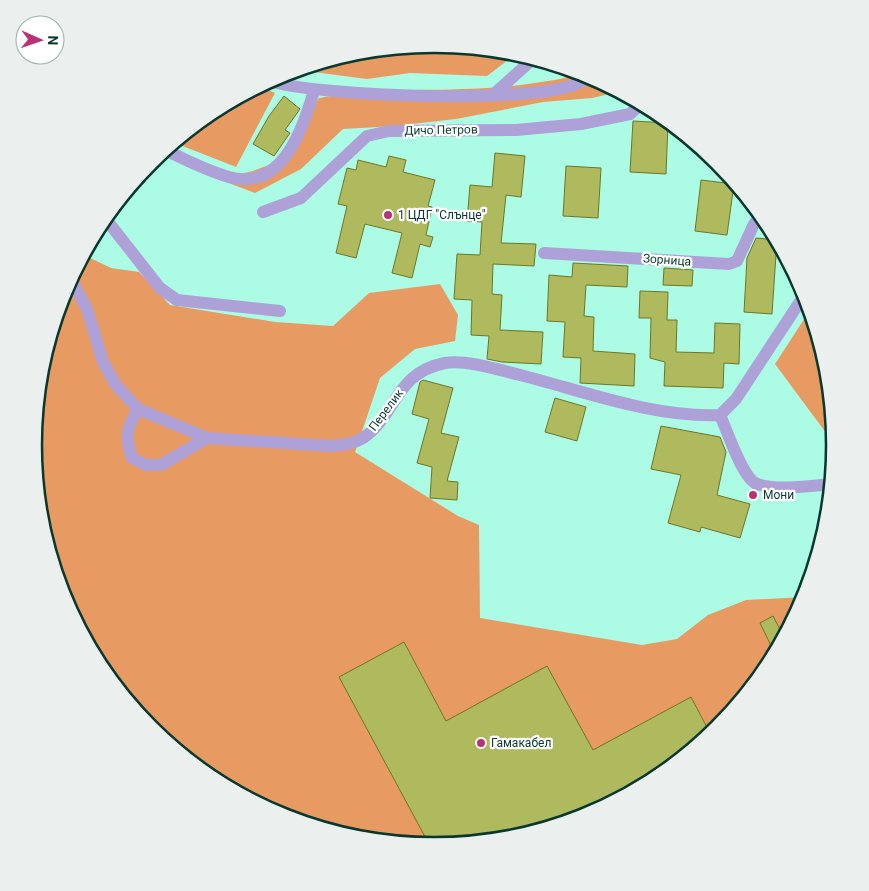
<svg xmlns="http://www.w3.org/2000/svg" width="869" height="891" font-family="Roboto,sans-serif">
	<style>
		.forest { fill: #e89a63 }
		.building { fill: #afba5e; stroke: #6e7624 }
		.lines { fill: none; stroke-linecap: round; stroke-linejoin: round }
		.street { stroke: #aea1d8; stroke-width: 12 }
		.poi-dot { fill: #b93274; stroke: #fff; stroke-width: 2 }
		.labels { text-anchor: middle; stroke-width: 4.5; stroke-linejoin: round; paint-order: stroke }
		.street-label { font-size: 12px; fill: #08382e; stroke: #fff }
		.poi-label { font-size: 12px; fill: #08382e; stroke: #fff; text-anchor: start }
		.rim { fill: none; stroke: #08382e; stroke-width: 2.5 }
	</style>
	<rect width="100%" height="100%" fill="#abfbe5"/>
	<!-- forest -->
	<path class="forest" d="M 435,45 L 516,54 L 487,76 L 410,73 L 367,79 L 298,70 L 357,52 Z
		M 580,73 L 618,92 L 592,98 L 543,102 L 456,119 L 394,126 L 343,129 L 301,169 L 255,193 L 218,179 L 253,171 L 282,160 L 319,98 C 388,85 459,94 528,84 C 546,81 563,80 580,73 Z
		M 266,89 L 275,93 L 236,167 L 175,143 L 209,114 L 216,114 L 245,94 Z
		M 84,255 L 111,268 L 139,272 L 170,305 L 275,322 L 333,326 L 369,293 L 440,284 L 458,315 L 455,341 L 415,349 L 380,378 L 355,452 L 458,516 L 479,525 L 480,618 L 642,645 L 677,639 L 708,615 L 746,600 L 805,597 L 768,668 L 718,729 L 657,779 L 512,839 L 434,846 L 356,838 L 281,816 L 212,779 L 151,729 L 101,668 L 64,599 L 41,523 L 34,445 L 42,367 L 64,292 Z
		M 810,310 L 828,368 L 835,445 L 775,364 Z"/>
	<!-- building -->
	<path class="building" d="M 284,96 L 300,109 L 285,130 L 290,133 L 274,156 L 253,144 L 269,116 Z
		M 633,121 L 668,123 L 666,174 L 630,172 Z
		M 495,153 L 525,156 L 521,197 L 506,195 L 501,243 L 536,244 L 534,266 L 493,264 L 492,294 L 502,295 L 500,330 L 543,332 L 541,364 L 502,362 L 487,359 L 489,336 L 471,335 L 472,300 L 454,299 L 457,254 L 480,255 L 482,222 L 467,221 L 470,185 L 492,187 Z
		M 389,156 L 406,160 L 403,172 L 435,180 L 428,206 L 432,207 L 426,235 L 433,237 L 430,247 L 420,244 L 412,278 L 392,273 L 402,233 L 365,224 L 356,258 L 336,253 L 347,206 L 338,204 L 347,168 L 356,170 L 358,160 L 386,167 Z
		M 566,166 L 601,168 L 598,218 L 563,216 Z
		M 701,180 L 734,184 L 727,235 L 695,231 Z
		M 756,238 L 777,240 L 772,314 L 744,312 L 747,258 Z
		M 573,263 L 628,266 L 627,287 L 586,285 L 584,316 L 594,317 L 593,351 L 635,354 L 634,386 L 580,383 L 581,358 L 563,357 L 565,322 L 547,321 L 549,275 L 572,277 Z
		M 664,268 L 693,270 L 692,286 L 663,285 Z
		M 640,291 L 668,292 L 667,320 L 677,320 L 676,352 L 714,353 L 715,323 L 740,324 L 739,364 L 724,363 L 723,388 L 664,386 L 665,362 L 650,358 L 651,318 L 639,318 Z
		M 423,380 L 453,388 L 441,433 L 459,437 L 447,481 L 458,482 L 457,500 L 430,498 L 432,467 L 417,463 L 429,419 L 412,414 L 420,382 Z
		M 555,398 L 586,407 L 577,441 L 545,432 Z
		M 661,426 L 720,437 L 726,452 L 717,495 L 750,504 L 740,538 L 701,527 L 700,532 L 668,523 L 681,475 L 651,469 Z
		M 773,616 L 784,637 L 775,654 L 760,623 Z
		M 404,642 L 446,721 L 547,666 L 593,750 L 691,697 L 711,735 L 657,779 L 588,816 L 512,839 L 430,846 L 339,677 Z"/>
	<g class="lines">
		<!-- street -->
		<path class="street" d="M 270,81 C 310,96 568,108 589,76
			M 494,94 L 533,59
			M 165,150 C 186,160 207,171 229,177 C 282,192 302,130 314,91
			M 263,212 L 301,198 L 367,136 L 389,131 L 516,130 L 581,124 L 630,114 L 641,104
			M 105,218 L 160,288 L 177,300 L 280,311
			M 544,253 L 729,264 L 737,261 L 754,224 L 761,215
			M 71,279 L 87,309 L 103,362 L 116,385 L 138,409 L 207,438 L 331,446 C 342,445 353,444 363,438 C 397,415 394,373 445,363 C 465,359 503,371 524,376 C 586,392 656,418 720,415 L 736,399 L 805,294
			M 138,409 C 126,429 125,436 132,458 L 146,465 L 161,465 L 207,438
			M 720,415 C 727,430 742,478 757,484 C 777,491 810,486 831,484"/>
	</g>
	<!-- markers -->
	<g class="poi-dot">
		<circle cx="388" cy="215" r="5"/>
		<circle cx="753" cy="495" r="5"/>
		<circle cx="481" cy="743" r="5"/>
	</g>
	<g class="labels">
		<!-- street labels -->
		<g class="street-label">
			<text transform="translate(441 130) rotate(-1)" y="4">Дичо Петров</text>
			<text transform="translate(667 260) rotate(4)" y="4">Зорница</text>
			<text transform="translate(386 410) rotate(-53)" y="4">Перелик</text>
		</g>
		<!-- poi labels -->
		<g class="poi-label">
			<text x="398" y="219">1 ЦДГ "Слънце"</text>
			<text x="763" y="499">Мони</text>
			<text x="491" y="747">Гамакабел</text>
		</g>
	</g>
	<!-- crop -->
	<path d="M0 0H869V891H0ZM42 445a392 392 0 1 1 784 0a392 392 0 1 1-784 0Z" fill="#ebefee" fill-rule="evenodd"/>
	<path class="rim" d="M42 445a392 392 0 1 1 784 0a392 392 0 1 1-784 0Z"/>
	<!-- north arrow -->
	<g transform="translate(40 40) rotate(92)"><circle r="24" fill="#ffffff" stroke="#9cafab"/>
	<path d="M0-4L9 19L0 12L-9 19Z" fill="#b93274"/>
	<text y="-8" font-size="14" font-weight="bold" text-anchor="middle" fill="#08382e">N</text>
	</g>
</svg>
